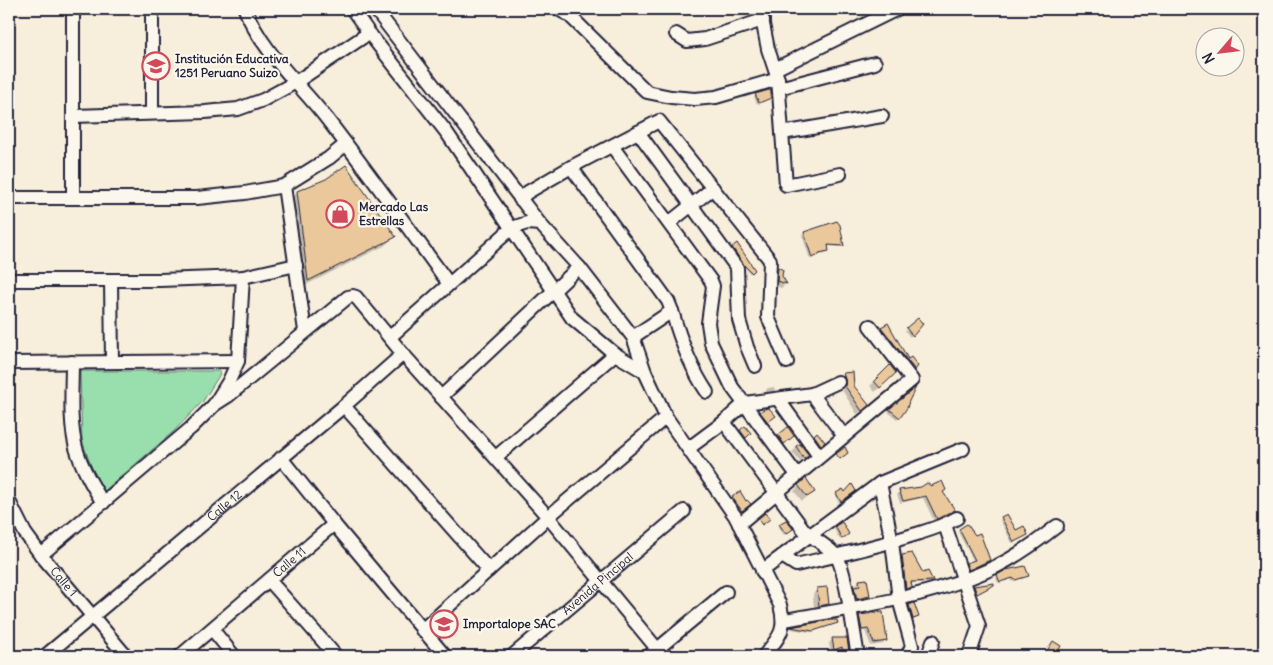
<svg xmlns="http://www.w3.org/2000/svg" width="1273" height="665" font-family="Delius,sans-serif">
	<style>
		.green { fill: #99dfad; stroke: #5e8074 }
		.shadow { fill: #0003 }
		.building { fill: #eac89b; stroke: #22223b }
		.lines { fill: none; stroke-linecap: round; stroke-linejoin: round }
		.street-casing { stroke: #22223b; stroke-width: 16 }
		.street { stroke: #fbf7ec; stroke-width: 12 }
		.labels { text-anchor: middle; stroke-width: 4.5; stroke-linejoin: round; paint-order: stroke }
		.poi-label { font-size: 12px; font-weight: bold; fill: #22223b; stroke: #fbf7ec; text-anchor: start }
		.street-label { font-size: 12px; fill: #22223b; stroke: #fbf7ec }
	</style>
	<rect width="100%" height="100%" fill="#f8eedc"/>
	<filter id="ink" filterUnits="userSpaceOnUse"><feTurbulence type="fractalNoise" baseFrequency=".02" numOctaves="2"/><feDisplacementMap in="SourceGraphic" scale="10" xChannelSelector="R" yChannelSelector="G"/><feConvolveMatrix kernelMatrix="1 2 1 2 8 2 1 2 1" color-interpolation-filters="sRGB"/></filter>
	<g filter="url(#ink)">
		<!-- green -->
		<path class="green" d="M 80,371 L 219,371 L 220,374 L 203,401 L 174,431 L 103,492 L 94,475 L 82,440 Z"/>
		<!-- shadow -->
		<path class="shadow" d="M 756,95 L 768,99 L 757,104 L 754,97 Z
			M 297,192 L 394,237 L 384,246 L 298,289 L 287,202 Z
			M 804,233 L 842,246 L 840,247 L 827,246 L 828,251 L 826,253 L 818,254 L 816,257 L 810,259 L 802,235 Z
			M 737,245 L 754,270 L 750,274 L 731,250 Z
			M 778,269 L 786,284 L 781,288 L 773,285 L 774,273 Z
			M 918,319 L 922,324 L 910,337 L 905,331 Z
			M 882,328 L 908,361 L 916,366 L 911,373 L 879,331 Z
			M 890,367 L 894,373 L 875,392 L 870,386 Z
			M 852,373 L 854,386 L 864,409 L 857,414 L 842,390 L 843,387 L 840,378 L 844,374 Z
			M 774,387 L 775,390 L 773,392 L 766,393 L 766,390 L 768,388 Z
			M 912,392 L 906,407 L 897,419 L 888,412 Z
			M 765,410 L 774,416 L 763,426 L 757,417 Z
			M 788,429 L 788,440 L 779,448 L 774,441 Z
			M 740,431 L 749,433 L 743,439 L 739,432 Z
			M 814,436 L 823,442 L 816,449 L 810,440 Z
			M 800,445 L 807,455 L 800,462 L 792,452 Z
			M 799,486 L 814,492 L 802,501 L 794,491 Z
			M 921,489 L 942,493 L 954,510 L 934,521 L 923,498 L 900,503 L 897,494 L 899,492 Z
			M 853,492 L 839,503 L 835,496 L 837,494 Z
			M 739,493 L 746,502 L 749,504 L 739,512 L 731,500 Z
			M 1002,518 L 1016,532 L 1026,535 L 1012,543 L 1000,520 Z
			M 780,525 L 791,529 L 784,535 L 778,527 Z
			M 967,526 L 988,560 L 967,571 L 965,566 L 974,562 L 958,532 Z
			M 836,527 L 845,536 L 840,540 L 834,529 Z
			M 902,556 L 931,581 L 929,583 L 910,583 L 911,587 L 904,590 L 900,558 Z
			M 998,576 L 1028,576 L 1012,582 L 1011,579 L 998,583 L 996,578 Z
			M 859,581 L 869,596 L 864,601 L 852,603 L 850,593 Z
			M 817,589 L 827,604 L 823,608 L 814,610 L 813,594 Z
			M 910,606 L 918,617 L 913,621 L 908,623 L 905,610 Z
			M 860,616 L 886,641 L 883,644 L 871,646 L 865,631 L 859,632 L 857,619 Z
			M 836,622 L 834,624 L 810,632 L 790,629 Z
			M 833,639 L 846,639 L 848,652 L 844,656 L 839,656 L 838,650 L 831,653 L 829,643 Z
			M 809,653 L 816,653 L 816,656 L 807,656 Z"/>
		<!-- building -->
		<path class="building" d="M 769,90 L 771,91 L 771,98 L 759,103 L 755,94 Z
			M 346,165 L 396,237 L 308,281 L 297,191 L 326,179 Z
			M 837,221 L 840,225 L 844,246 L 828,245 L 829,251 L 819,253 L 819,255 L 812,258 L 804,232 Z
			M 737,243 L 755,270 L 752,273 L 744,265 L 732,247 Z
			M 778,267 L 783,270 L 782,276 L 787,284 L 777,281 Z
			M 918,318 L 923,324 L 913,336 L 906,328 Z
			M 888,323 L 908,359 L 911,357 L 918,366 L 915,370 L 881,327 Z
			M 890,365 L 896,373 L 880,388 L 874,381 Z
			M 853,372 L 854,386 L 869,405 L 862,411 L 845,386 L 846,382 L 843,373 Z
			M 916,387 L 909,401 L 907,408 L 900,418 L 889,409 Z
			M 769,408 L 776,416 L 768,422 L 760,412 L 764,409 Z
			M 745,426 L 751,433 L 746,438 L 740,430 Z
			M 788,427 L 794,436 L 784,444 L 778,435 Z
			M 817,432 L 825,442 L 821,445 L 814,435 Z
			M 800,444 L 809,455 L 804,459 L 796,446 Z
			M 845,447 L 848,453 L 840,459 L 836,454 Z
			M 806,478 L 815,492 L 807,497 L 798,485 Z
			M 942,481 L 946,490 L 943,492 L 955,510 L 937,519 L 926,496 L 903,501 L 899,490 L 921,487 L 927,483 L 931,486 Z
			M 852,484 L 856,491 L 841,502 L 836,493 L 843,489 L 845,492 Z
			M 740,491 L 746,501 L 747,500 L 751,504 L 742,511 L 732,497 Z
			M 765,513 L 770,519 L 762,525 L 758,519 Z
			M 1007,514 L 1016,530 L 1024,526 L 1028,535 L 1014,542 L 1001,517 Z
			M 786,520 L 793,529 L 786,534 L 779,524 Z
			M 842,522 L 849,534 L 842,539 L 835,526 Z
			M 967,524 L 975,535 L 980,533 L 990,560 L 969,570 L 966,563 L 975,560 L 959,529 Z
			M 912,553 L 923,573 L 928,571 L 933,581 L 911,582 L 912,587 L 906,589 L 902,555 Z
			M 1025,566 L 1029,576 L 1015,580 L 1013,578 L 1000,582 L 997,575 L 1006,570 Z
			M 867,579 L 870,596 L 857,599 L 854,587 L 860,586 L 859,580 Z
			M 994,583 L 994,585 L 977,594 L 974,586 Z
			M 827,587 L 829,604 L 819,606 L 817,588 Z
			M 914,603 L 919,617 L 913,619 L 909,605 Z
			M 883,612 L 887,641 L 874,643 L 868,629 L 862,630 L 859,615 Z
			M 830,620 L 837,620 L 838,623 L 813,631 L 790,627 Z
			M 832,638 L 847,638 L 849,652 L 843,653 L 842,647 L 834,650 Z
			M 1053,641 L 1061,646 L 1055,656 L 1044,656 Z"/>
		<g class="lines">
			<!-- street casing -->
			<g class="street-casing">
				<g id="street">
					<path d="M 73,9 L 73,198"/>
					<path d="M 245,9 C 262,52 299,83 327,119 C 369,173 409,229 449,284"/>
					<path d="M 352,9 L 369,33 L 447,133 L 572,318 L 615,354"/>
					<path d="M 375,9 L 540,224 L 527,223 L 512,228 L 390,337"/>
					<path d="M 558,9 L 569,15 L 647,92 L 671,97 L 695,99 L 716,97 L 778,79"/>
					<path d="M 760,9 L 768,49 L 778,79 L 786,185 L 840,174"/>
					<path d="M 676,34 L 687,41 L 705,39 L 763,20"/>
					<path d="M 775,69 L 897,9"/>
					<path d="M 779,88 L 875,63"/>
					<path d="M 152,113 L 152,9"/>
					<path d="M 73,116 L 205,112 L 238,109 L 263,100 L 296,82 L 369,33"/>
					<path d="M 638,132 L 737,268 L 739,320 L 747,347 L 755,366"/>
					<path d="M 782,133 L 882,116"/>
					<path d="M 612,146 L 711,281 L 713,286 L 708,323 L 711,343 L 732,387 L 797,475"/>
					<path d="M 571,167 L 659,121 L 770,260 L 768,317 L 787,362"/>
					<path d="M 284,186 L 305,331"/>
					<path d="M 9,198 L 197,198 L 245,193 L 284,186 L 329,158 L 346,144"/>
					<path d="M 520,199 L 528,192 L 571,167 L 668,301 L 672,311 L 633,337"/>
					<path d="M 669,223 L 713,188"/>
					<path d="M 540,224 L 579,267 L 633,337 L 645,372 L 666,417 L 735,516 L 780,605 C 787,631 779,637 764,656"/>
					<path d="M 9,280 L 160,280 L 243,277 L 296,265"/>
					<path d="M 111,280 L 112,362"/>
					<path d="M 672,311 C 680,339 690,367 707,392"/>
					<path d="M 72,362 C 72,390 69,421 76,448 C 82,468 92,485 103,503"/>
					<path d="M 9,363 L 238,361"/>
					<path d="M 812,394 L 844,436"/>
					<path d="M 441,397 L 579,267"/>
					<path d="M 778,399 L 819,456"/>
					<path d="M 214,405 L 228,396 L 348,297 L 353,296 L 356,297 L 403,354 L 548,517 L 663,656"/>
					<path d="M 344,406 L 489,570"/>
					<path d="M 724,422 L 745,403 L 812,394 L 838,382"/>
					<path d="M 689,448 L 724,422 L 804,530 C 814,540 829,546 837,557 C 846,571 854,636 858,656"/>
					<path d="M 496,457 L 615,354 L 645,372"/>
					<path d="M 880,483 L 892,542 L 899,599 L 912,646 L 907,656"/>
					<path id="s1" d="M 9,501 L 25,533 L 41,555 L 126,656"/>
					<path d="M 334,524 L 445,656"/>
					<path d="M 739,524 L 912,380 L 870,326"/>
					<path d="M 945,525 L 979,626 L 969,656"/>
					<path d="M 41,555 L 191,428 L 214,405 L 229,381 L 238,361 L 243,277"/>
					<path d="M 782,556 L 796,565 C 834,556 872,548 910,536 C 926,531 942,527 957,518"/>
					<path d="M 762,571 L 880,483 L 963,449"/>
					<path d="M 269,580 L 336,656"/>
					<path d="M 784,620 C 853,608 934,597 997,566 C 1019,555 1038,541 1057,526"/>
					<path d="M 212,629 L 234,656"/>
					<path d="M 422,630 L 548,517 L 666,417"/>
					<path id="s2" d="M 45,656 L 344,406 L 403,354"/>
					<path id="s3" d="M 180,656 L 334,524 L 281,458"/>
					<path id="s4" d="M 512,656 L 684,511"/>
					<path d="M 649,656 L 726,592"/>
					<path d="M 928,656 L 933,641"/>
				</g>
			</g>
			<!-- street -->
			<use href="#street" class="street"/>
		</g>
	</g>
	<!-- icons -->
	<defs>
		<g id="school-ring" transform="scale(1.4375)"><circle r="9.5" fill="#fbf7ec" stroke="#d1495b" stroke-width="1.5"/><path d="M0-5L7-2L0 1L-7-2ZM-4 1L0 2.5L4 1V4Q0 6-4 4Z" fill="#d1495b"/></g>
		<g id="shop-ring" transform="scale(1.4375)"><circle r="9.5" fill="#fbf7ec" stroke="#d1495b" stroke-width="1.5"/><path d="M-5-2.5h2.3a2.7 3.5 0 0 1 5.4 0H5L5.5 6h-11ZM-1.5-2.5h3a1.5 2.3 0 0 0-3 0Z" fill="#d1495b"/></g>
	</defs>
	<g fill-rule="evenodd">
		<use href="#school-ring" x="156" y="66"/>
		<use href="#shop-ring" x="340" y="214"/>
		<use href="#school-ring" x="444" y="624"/>
	</g>
	<g class="labels">
		<!-- poi labels -->
		<g class="poi-label">
			<text x="175" y="63">Institución Educativa<tspan x="175" dy="14">1251 Peruano Suizo</tspan></text>
			<text x="359" y="211">Mercado Las<tspan x="359" dy="14">Estrellas</tspan></text>
			<text x="463" y="628">Importalope SAC</text>
		</g>
		<!-- street labels -->
		<g class="street-label">
			<text dy="4" stroke="none"><textPath href="#s2" startOffset="234">Calle 12</textPath></text>
			<text dy="4" stroke="none"><textPath href="#s3" startOffset="144">Calle 11</textPath></text>
			<text dy="4" stroke="none"><textPath href="#s1" startOffset="98">Calle 1</textPath></text>
			<text dy="4" stroke="none"><textPath href="#s4" startOffset="112">Avenida Pincipal</textPath></text>
		</g>
	</g>
	<!-- margin -->
	<rect width="1273" height="665" fill="none" stroke="#fbf7ec" stroke-width="30"/>
	<rect x="15" y="15" width="1243" height="635" fill="none" stroke="#22223b" stroke-width="2" filter="url(#ink)"/>
	<!-- north arrow -->
	<g transform="translate(1220 52) rotate(242)"><circle r="24" fill="#fbf7ec" stroke="#a4a2a5"/>
	<path d="M0-4L9 19L0 12L-9 19Z" fill="#d1495b"/>
	<text y="-8" font-size="14" font-weight="bold" text-anchor="middle" fill="#22223b">N</text>
	</g>
</svg>
